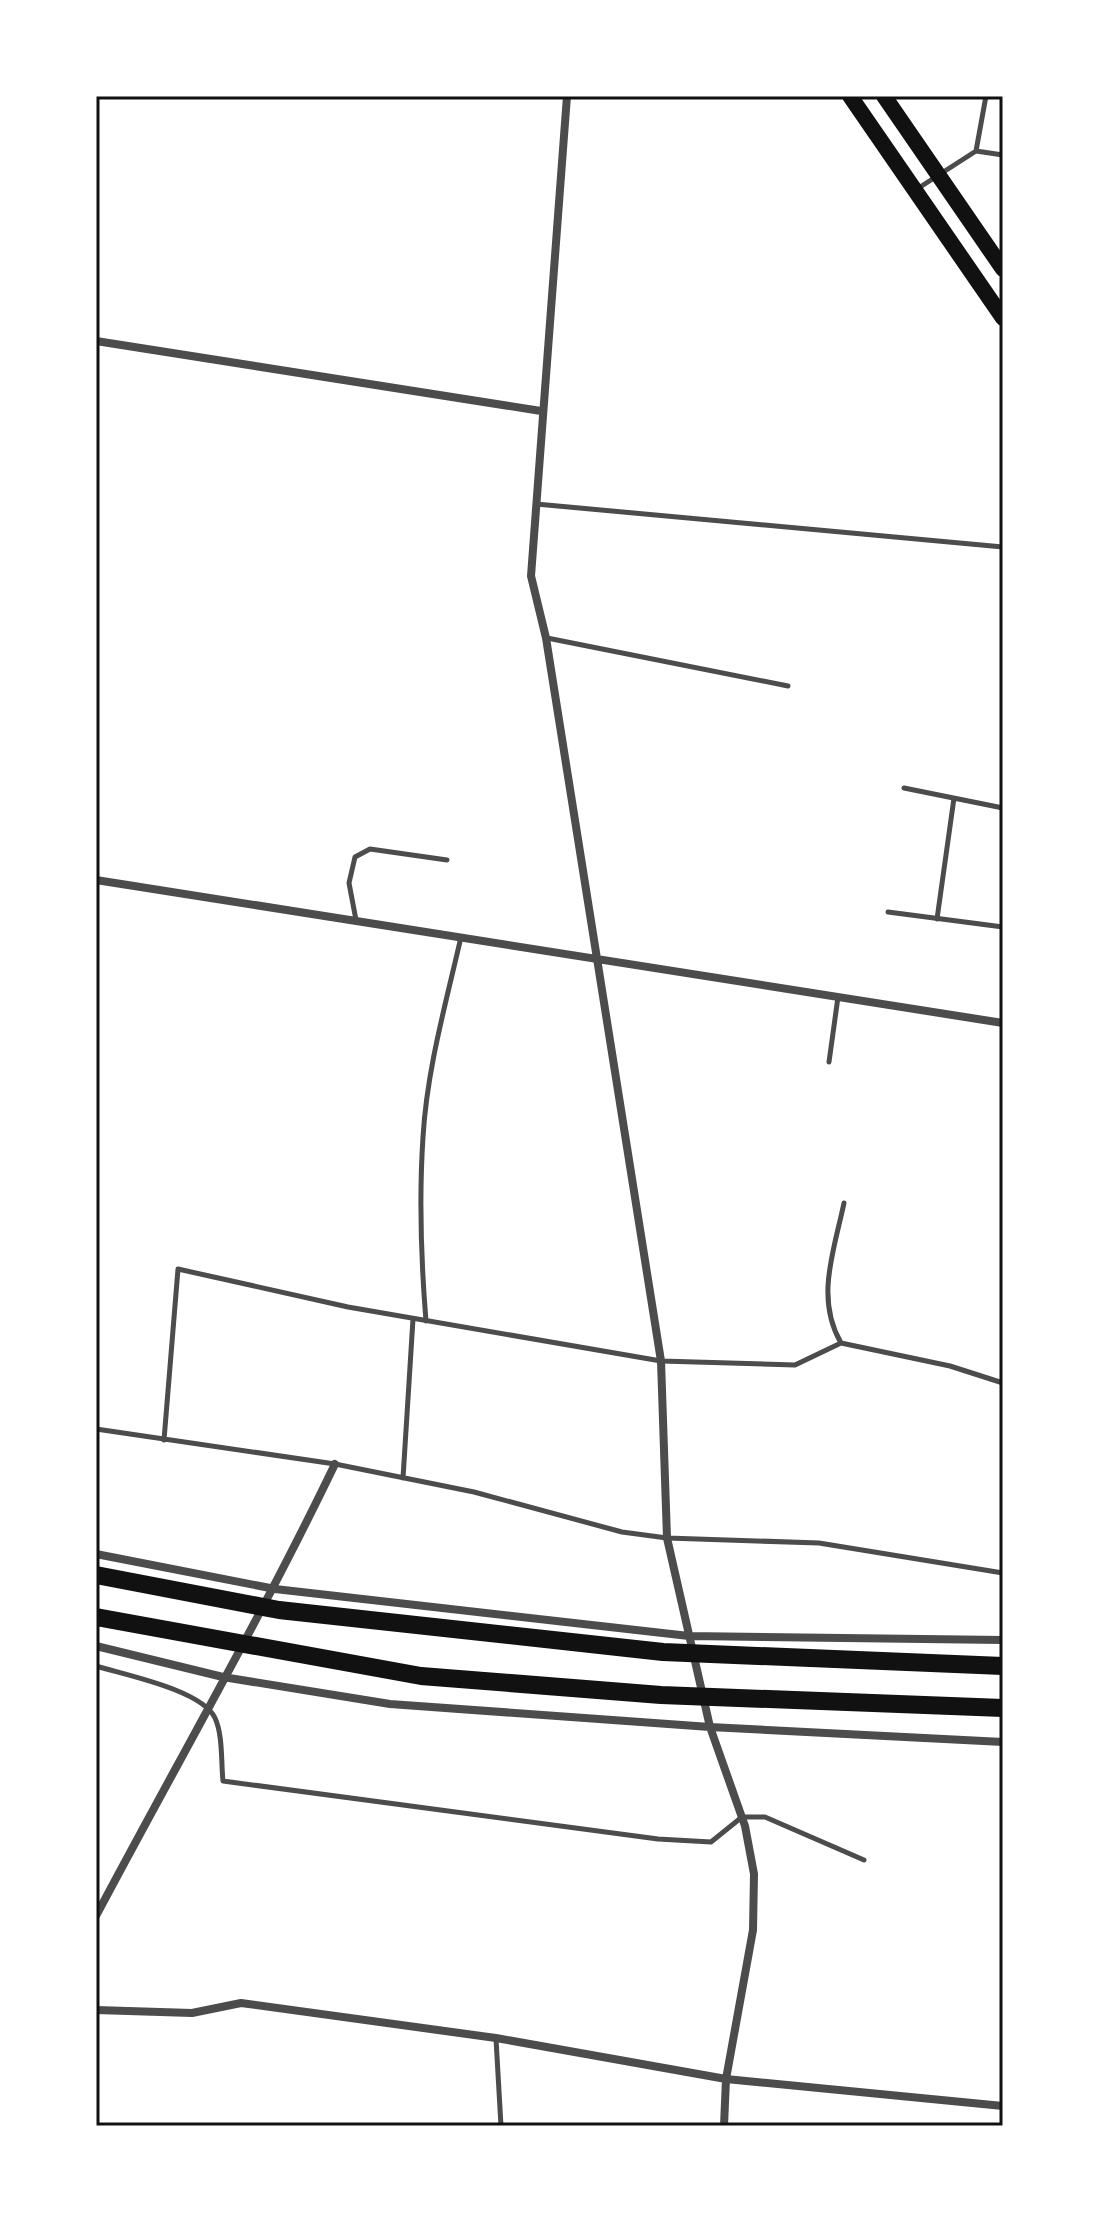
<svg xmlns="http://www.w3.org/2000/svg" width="1099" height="2222" font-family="Ubuntu,sans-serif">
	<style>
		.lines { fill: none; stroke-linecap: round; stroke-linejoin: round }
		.service { stroke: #4c4c4c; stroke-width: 5 }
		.minor { stroke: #4c4c4c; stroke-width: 8 }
		.primary { stroke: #111; stroke-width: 16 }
		.motorway { stroke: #111; stroke-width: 18 }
		.neatline { fill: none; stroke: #111; stroke-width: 3 }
	</style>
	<rect width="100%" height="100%" fill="#fff"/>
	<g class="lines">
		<!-- service -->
		<path class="service" d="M 976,151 L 1003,155
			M 917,189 L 976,151 L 986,96
			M 536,504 L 1003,547
			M 547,638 L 788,686
			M 904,788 L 1003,808
			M 888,912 L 1003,927
			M 937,919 L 954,798
			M 356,920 L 349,883 L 355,857 L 370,849 L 447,860
			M 829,1062 L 838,997
			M 426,1321 C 421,1260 419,1198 423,1137 C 427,1069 446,1003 461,937
			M 841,1343 C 815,1298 834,1251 844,1203
			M 96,1429 L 335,1464 L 474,1492 L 622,1532 L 667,1538 L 819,1543 L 1003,1573
			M 164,1440 L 178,1269 L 348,1307 L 661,1361 L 795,1365 L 841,1343 L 950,1366 L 1003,1383
			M 403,1478 L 413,1319
			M 96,1666 C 125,1675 202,1690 215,1718 C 223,1735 221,1763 223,1781 L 658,1839 L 711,1842 L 742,1817 L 765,1817 L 864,1860
			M 496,2039 L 501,2126"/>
		<!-- minor -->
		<path class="minor" d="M 567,96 L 531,576 L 546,638 L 661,1361 L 667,1538 L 710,1727 L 745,1826 L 754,1874 L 753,1930 L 726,2079 L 724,2126
			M 96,341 L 541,411
			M 96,880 L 1003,1023
			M 96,1554 L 275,1589 L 689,1636 L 1003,1640
			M 96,1646 L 223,1677 L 390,1704 L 710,1727 L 1003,1742
			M 96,1916 C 176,1765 261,1618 335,1464
			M 96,2010 L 192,2013 L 241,2003 L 496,2038 L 726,2079 L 1003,2106"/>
		<!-- primary -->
		<path class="primary" d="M 850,96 L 1003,318
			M 884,96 L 1003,269"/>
		<!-- motorway -->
		<path class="motorway" d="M 96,1575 L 279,1610 L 663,1652 L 1003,1666
			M 96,1617 L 421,1676 L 661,1695 L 1003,1708"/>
	</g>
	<!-- border -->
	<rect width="1099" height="2222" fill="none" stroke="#ffffff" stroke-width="196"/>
	<rect x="98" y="98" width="903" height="2026" class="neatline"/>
</svg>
